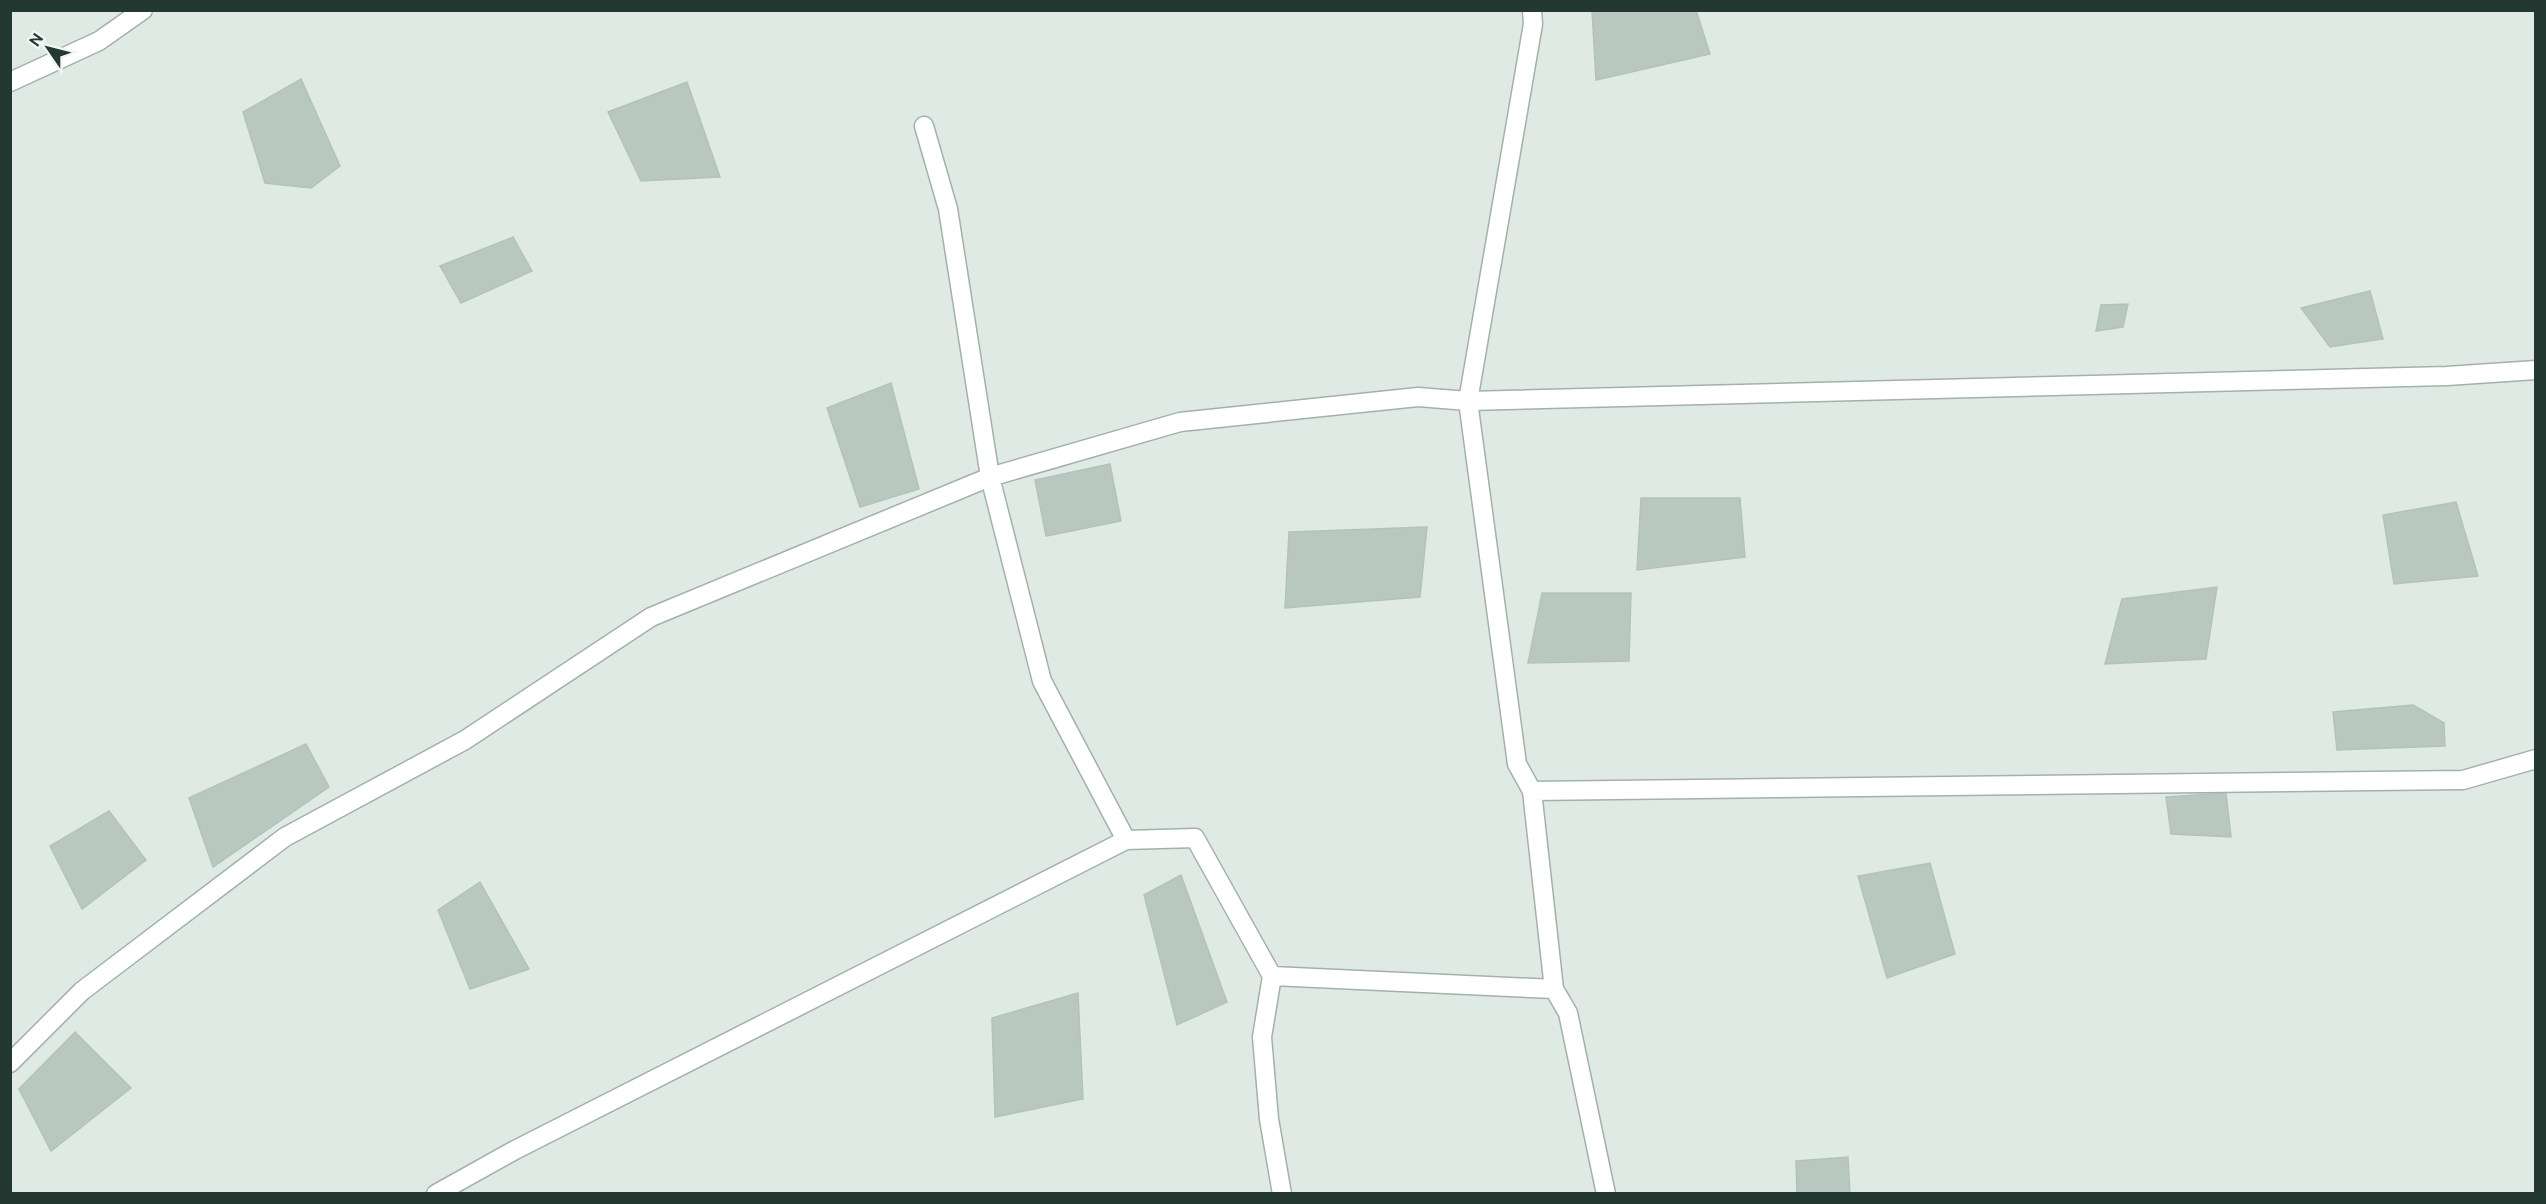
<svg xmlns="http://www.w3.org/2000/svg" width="2546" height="1204" font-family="Ubuntu,sans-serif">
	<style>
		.building { fill: #b8c7c0; stroke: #b3c3bb; stroke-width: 1.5 }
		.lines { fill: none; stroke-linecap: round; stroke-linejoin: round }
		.street-casing { stroke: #a3b1ab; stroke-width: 21 }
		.street { stroke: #fff; stroke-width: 18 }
	</style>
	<rect width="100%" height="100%" fill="#e0eae5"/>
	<!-- building -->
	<path class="building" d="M 1592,10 L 1696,10 L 1710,54 L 1596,80 Z
		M 301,79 L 340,166 L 311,188 L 265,183 L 243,112 Z
		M 687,82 L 720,177 L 641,181 L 608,112 Z
		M 513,237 L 532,271 L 461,303 L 440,266 Z
		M 2370,291 L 2383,339 L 2330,347 L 2301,308 Z
		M 2128,304 L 2123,327 L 2096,331 L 2101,305 Z
		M 891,383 L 919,489 L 860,507 L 827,408 Z
		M 1110,464 L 1121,521 L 1046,536 L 1035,480 Z
		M 1641,498 L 1740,498 L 1745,557 L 1637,570 Z
		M 2456,502 L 2478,576 L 2394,584 L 2383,515 Z
		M 1427,527 L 1420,597 L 1285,608 L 1289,532 Z
		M 2217,587 L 2206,659 L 2105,664 L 2122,599 Z
		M 1542,593 L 1631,593 L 1629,661 L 1528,663 Z
		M 2413,705 L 2444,723 L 2445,746 L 2337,750 L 2333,712 Z
		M 306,744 L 329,787 L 213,867 L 189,798 Z
		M 2226,793 L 2231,837 L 2171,834 L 2166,797 Z
		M 109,811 L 146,860 L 82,909 L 50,846 Z
		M 1930,863 L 1955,954 L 1887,978 L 1858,876 Z
		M 1181,875 L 1227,1002 L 1177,1025 L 1144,895 Z
		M 480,882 L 529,969 L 470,989 L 438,910 Z
		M 1078,993 L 1083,1099 L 995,1117 L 992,1018 Z
		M 75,1032 L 131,1088 L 51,1151 L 19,1089 Z
		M 1848,1157 L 1850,1194 L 1797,1194 L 1796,1161 Z"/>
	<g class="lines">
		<!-- street casing -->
		<g class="street-casing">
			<path id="street" d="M 1532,10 L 1533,24 L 1468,401 L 1517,764 L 1532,791 L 1554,989 L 1568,1013 L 1606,1194
				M 10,82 L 99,41 L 143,10
				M 924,126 L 948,209 L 990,477 L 1042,681 L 1126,840 L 1195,838 L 1272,976 L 1262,1037 L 1269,1119 L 1282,1194
				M 1532,791 L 2463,780 L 2536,759
				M 1272,976 L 1554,989
				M 10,1063 L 82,991 L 285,837 L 465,740 L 651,617 L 990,477 L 1180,422 L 1418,397 L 1468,401 L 2447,376 L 2536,370
				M 436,1194 L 515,1150 L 1126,840"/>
		</g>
		<!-- street -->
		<use href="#street" class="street"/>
	</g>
	<!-- border -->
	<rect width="2546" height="1204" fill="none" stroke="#223831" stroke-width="24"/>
	<!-- north arrow -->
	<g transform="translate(48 48) rotate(305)" stroke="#f0f7f3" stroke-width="4.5" paint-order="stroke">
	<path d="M0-4.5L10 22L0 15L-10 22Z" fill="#223831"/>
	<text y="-9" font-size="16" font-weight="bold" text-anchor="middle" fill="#223831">N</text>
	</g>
</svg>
